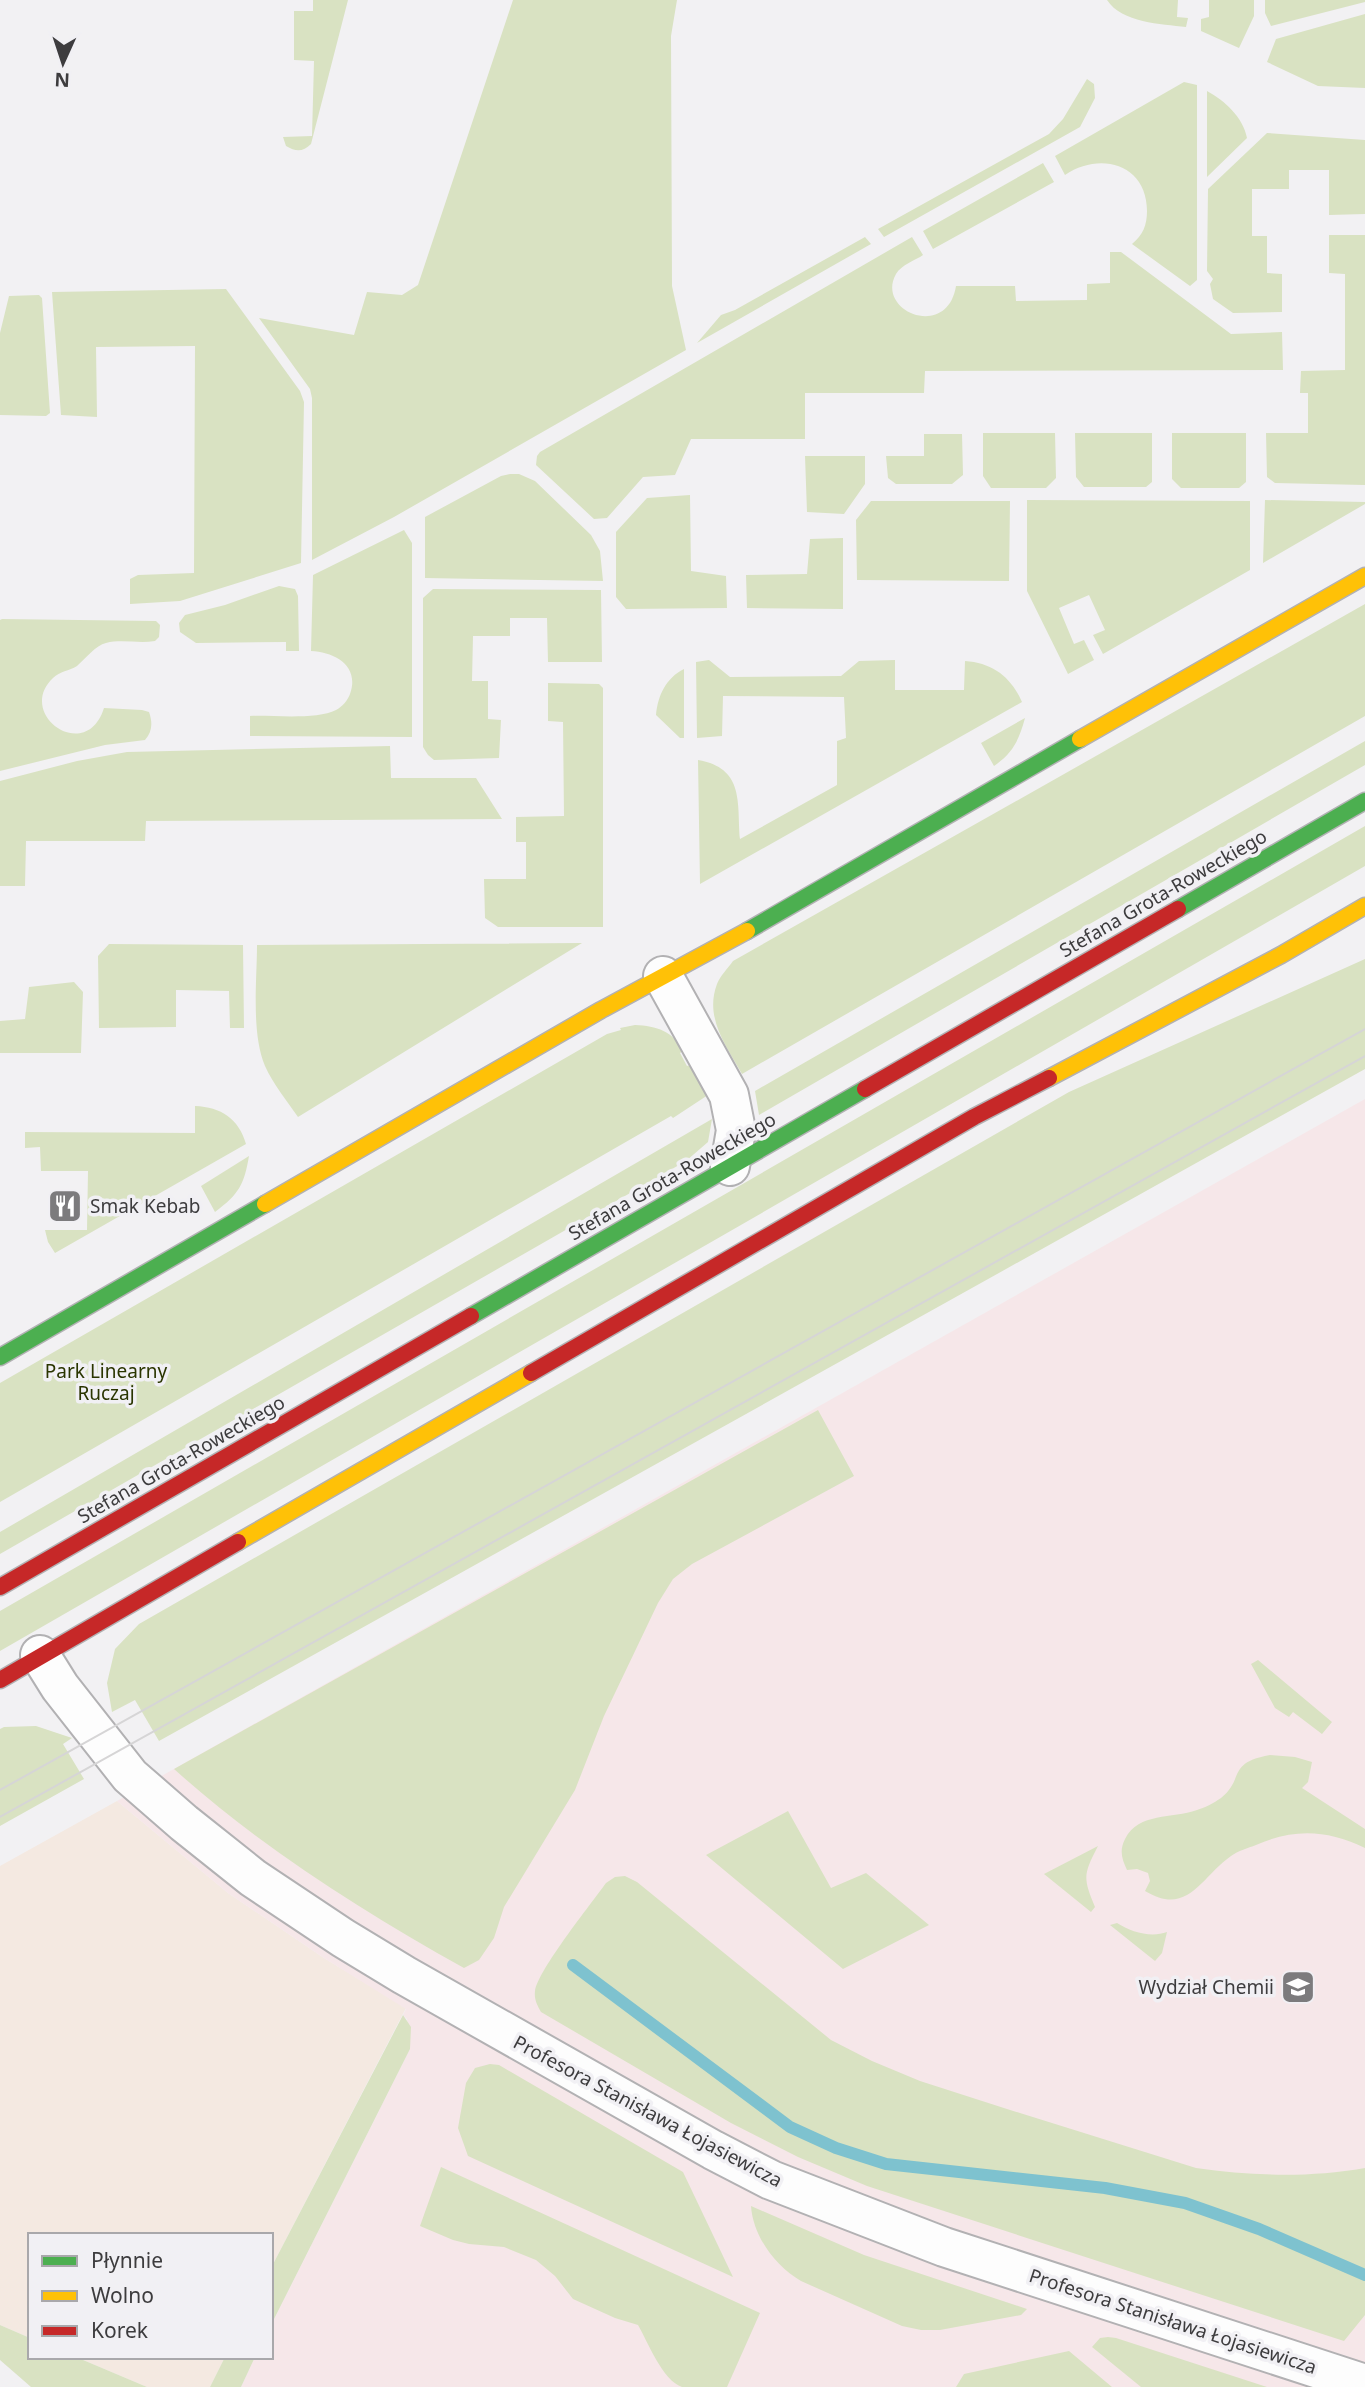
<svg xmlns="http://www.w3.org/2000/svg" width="1365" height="2387" font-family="'Noto Sans',sans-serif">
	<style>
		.commercial { fill: #f4e9e1 }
		.education { fill: #f6e7e9 }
		.green { fill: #d9e2c2 }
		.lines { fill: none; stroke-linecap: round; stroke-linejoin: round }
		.stream { stroke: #7ec2cf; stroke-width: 12 }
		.street-casing { stroke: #b2b1b3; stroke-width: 42 }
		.fast-casing { stroke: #b2b1b3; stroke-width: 19 }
		.slow-casing { stroke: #b2b1b3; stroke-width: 19 }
		.jam-casing { stroke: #b2b1b3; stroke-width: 19 }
		.street { stroke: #fdfdfd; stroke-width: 38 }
		.fast { stroke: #4caf50; stroke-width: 16 }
		.slow { stroke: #ffc107; stroke-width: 16 }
		.jam { stroke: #c62828; stroke-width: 16 }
		.tram { stroke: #d6d5d6; stroke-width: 2 }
		.labels { text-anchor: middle; stroke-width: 7; stroke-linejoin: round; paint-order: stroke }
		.street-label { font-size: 19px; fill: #3d3c3e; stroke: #f1f0f4 }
		.poi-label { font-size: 19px; fill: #3d3c3e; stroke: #f1f0f4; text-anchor: start }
		.park-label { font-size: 19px; fill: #2a3500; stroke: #f1f0f4 }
	</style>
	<rect width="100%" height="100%" fill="#f2f1f3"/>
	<!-- commercial -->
	<path class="commercial" d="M 117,1801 L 228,1893 L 324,1958 L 406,2008 L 271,2268 L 271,2235 L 30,2235 L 30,2338 L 0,2325 L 0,1866 Z
		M 76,2357 L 225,2357 L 210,2387 L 147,2387 Z"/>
	<!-- education -->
	<path class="education" d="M 1365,1099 L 1365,2387 L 241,2387 L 255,2357 L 271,2357 L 271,2325 L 410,2049 L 407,2019 L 403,2015 L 406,2009 L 324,1958 L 228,1893 L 117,1801 Z"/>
	<!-- green -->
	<path class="green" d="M 313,0 L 348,0 L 311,144 C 303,152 296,152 286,146 L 283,137 L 312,136 L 314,61 L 294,60 L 294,11 L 313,11 Z
		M 513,0 L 677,0 L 671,36 L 672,286 L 686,350 L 394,517 L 312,560 L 312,398 L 310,389 L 259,318 L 354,335 L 367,292 L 402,295 L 418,285 Z
		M 1107,0 L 1178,0 L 1177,17 L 1188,18 L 1186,27 C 1161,24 1122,23 1107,0 Z
		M 1209,0 L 1254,0 L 1254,16 L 1239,48 L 1201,31 L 1201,19 L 1209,17 Z
		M 1265,0 L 1365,0 L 1365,2 L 1271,26 L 1265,13 Z
		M 1365,14 L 1365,88 L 1318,86 L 1267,62 L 1276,39 Z
		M 1087,79 L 1094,84 L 1095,98 L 1080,127 L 884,237 L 878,229 L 1049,134 L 1063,119 Z
		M 1184,82 L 1197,85 L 1197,280 L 1190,286 L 1132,244 C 1143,235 1147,225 1147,211 C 1147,164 1100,151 1065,175 L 1055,156 Z
		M 1207,91 C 1225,101 1243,117 1247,138 L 1207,177 Z
		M 1267,133 L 1365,140 L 1365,214 L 1329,215 L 1329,170 L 1289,170 L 1289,189 L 1252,189 L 1252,236 L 1267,236 L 1267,273 L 1282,274 L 1282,312 L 1233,313 L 1213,299 L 1210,284 L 1213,279 L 1207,271 L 1208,189 Z
		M 1043,163 L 1054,182 L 933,249 L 923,231 Z
		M 1329,235 L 1365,235 L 1365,485 L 1275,483 L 1267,477 L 1266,433 L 1308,433 L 1308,393 L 1300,393 L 1301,371 L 1345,370 L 1345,274 L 1329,273 Z
		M 865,237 L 871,244 L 697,343 L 721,315 L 735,310 Z
		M 912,237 L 923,255 C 916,260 901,265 896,274 C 875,311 947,341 956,286 L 1015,286 L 1016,301 L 1087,300 L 1087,284 L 1110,283 L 1110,252 L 1121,252 L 1231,334 L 1282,332 L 1283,370 L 925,371 L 924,393 L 805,393 L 805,439 L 691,439 L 675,475 L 643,477 L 607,518 L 594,519 L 536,465 L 537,456 L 540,452 Z
		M 226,289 L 300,391 L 304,402 L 301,563 L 180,601 L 130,604 L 130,579 L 138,575 L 194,573 L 195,346 L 96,347 L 97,417 L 61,415 L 52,292 Z
		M 39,295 L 42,298 L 50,413 L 46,416 L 0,415 L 0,333 L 9,296 Z
		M 983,433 L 1055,433 L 1056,478 L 1046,488 L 991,488 L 983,476 Z
		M 1075,433 L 1152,433 L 1152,482 L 1146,487 L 1084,487 L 1076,477 Z
		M 1172,433 L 1246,433 L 1246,482 L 1239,488 L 1181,488 L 1172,479 Z
		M 924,434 L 962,434 L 963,475 L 952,484 L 896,484 L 888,478 L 886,456 L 924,456 Z
		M 805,456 L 865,456 L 865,484 L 844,514 L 807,512 Z
		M 510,474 L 519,474 L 535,481 L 591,535 L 600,551 L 603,581 L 425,578 L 425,517 L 501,476 Z
		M 690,495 L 691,571 L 726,576 L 727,608 L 626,609 L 616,597 L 616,532 L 647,498 Z
		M 1027,500 L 1250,501 L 1250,570 L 1103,654 L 1093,635 L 1105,630 L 1089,595 L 1059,608 L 1074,644 L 1084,640 L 1094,660 L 1068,674 L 1027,591 Z
		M 1265,500 L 1365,502 L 1365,504 L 1263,563 Z
		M 871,501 L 1010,501 L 1009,581 L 857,580 L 856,520 Z
		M 404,530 L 412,543 L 412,737 L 250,736 L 250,716 C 273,715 317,720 336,710 C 342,707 348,700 350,694 C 360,666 335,652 311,651 L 313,575 Z
		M 843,538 L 843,609 L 747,608 L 746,575 L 807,574 L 810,539 Z
		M 279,586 L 295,589 L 298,596 L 299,651 L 286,651 L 286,642 L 196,643 L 180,632 L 179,623 L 185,615 L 225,605 Z
		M 433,589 L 601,590 L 602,662 L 548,662 L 547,618 L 510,618 L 510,636 L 473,636 L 472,681 L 488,681 L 488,719 L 501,720 L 499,758 L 434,760 L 428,755 L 423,747 L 423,598 Z
		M 1365,604 L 1365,716 L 742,1074 C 727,1047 704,1018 717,984 C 720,976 728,968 733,961 Z
		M 2,619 L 156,621 L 160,625 L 159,637 L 155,641 C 139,644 122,639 106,643 C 96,645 85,659 77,666 C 69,671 60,671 53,678 C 15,714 86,765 104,708 L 142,710 L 149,712 C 153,723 152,732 145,740 L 105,745 L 0,771 L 0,620 Z
		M 709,660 L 730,677 L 841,676 L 859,661 L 895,660 L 895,690 L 964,690 L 965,661 C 993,663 1011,677 1022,702 L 700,884 L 698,760 C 745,768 737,804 740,839 L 837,785 L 837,741 L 846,738 L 844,697 L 723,696 L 722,736 L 697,738 L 696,662 Z
		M 684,669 L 684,738 L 680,738 L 656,715 C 658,695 666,678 684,669 Z
		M 548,683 L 599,684 L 603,688 L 603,927 L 498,927 L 485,918 L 484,879 L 526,879 L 526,842 L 516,842 L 516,817 L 564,816 L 563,722 L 548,721 Z
		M 1025,718 C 1019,740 1013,753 994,766 L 981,743 Z
		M 1365,741 L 1365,765 L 759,1115 L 755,1091 Z
		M 390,746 L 391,778 L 476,778 L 502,819 L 146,821 L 145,841 L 26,841 L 25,886 L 0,886 L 0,781 L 77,761 L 127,752 Z
		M 1365,826 L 1365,866 L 0,1651 L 0,1611 Z
		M 582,943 L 298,1117 C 287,1101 273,1084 265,1066 C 251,1033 257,981 257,945 Z
		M 109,944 L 243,945 L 244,1028 L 230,1028 L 229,991 L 176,990 L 176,1027 L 99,1028 L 98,956 Z
		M 1365,959 L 1365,1069 L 159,1741 L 135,1700 L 112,1712 L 107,1683 L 115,1649 L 139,1624 L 1069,1092 Z
		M 74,982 L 83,992 L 81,1053 L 0,1053 L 0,1021 L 25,1019 L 29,987 Z
		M 635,1025 C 657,1026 673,1031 683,1051 L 680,1053 L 687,1066 L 691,1065 L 708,1095 L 673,1118 L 671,1116 L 0,1502 L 0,1383 L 607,1034 L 621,1030 L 620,1028 Z
		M 195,1106 C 221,1107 239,1119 246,1144 L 55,1253 L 48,1242 L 45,1230 L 87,1230 L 88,1171 L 41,1171 L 40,1147 L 25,1148 L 25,1132 L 195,1133 Z
		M 712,1119 L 708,1142 L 686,1161 L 0,1554 L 0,1532 Z
		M 249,1156 C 244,1185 239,1194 215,1212 L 201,1186 Z
		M 818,1410 L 854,1476 L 692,1564 L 673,1579 L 658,1603 L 604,1716 L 575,1790 L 504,1907 L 494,1938 L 479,1960 L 464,1968 C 361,1910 262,1848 174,1769 Z
		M 1258,1660 L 1332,1722 L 1322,1734 L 1293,1712 L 1289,1717 L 1275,1708 L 1251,1664 Z
		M 36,1726 L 72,1738 L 63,1744 L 84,1779 L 0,1826 L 0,1729 L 4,1727 Z
		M 1270,1755 L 1295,1757 L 1312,1762 L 1308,1782 L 1302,1788 L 1365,1829 L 1365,1848 C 1327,1830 1295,1828 1256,1845 C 1248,1848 1238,1851 1231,1856 C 1201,1877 1188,1917 1145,1891 L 1150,1881 L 1148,1873 L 1137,1869 L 1127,1870 C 1122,1859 1119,1851 1125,1839 C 1139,1812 1172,1819 1197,1810 C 1204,1808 1214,1803 1221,1798 C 1245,1779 1226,1763 1270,1755 Z
		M 788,1811 L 831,1888 L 866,1873 L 929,1925 L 843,1969 L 706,1855 Z
		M 1098,1846 C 1083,1875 1083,1878 1095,1907 L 1091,1912 L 1044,1874 Z
		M 625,1876 L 637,1882 L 831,2040 L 872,2061 L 920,2081 L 1007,2109 L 1196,2168 C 1253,2176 1308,2178 1365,2168 L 1365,2315 L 1344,2341 L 867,2186 L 798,2157 L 731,2123 L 541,2012 C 537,2005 534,1999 535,1991 C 538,1970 591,1904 606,1883 L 615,1877 Z
		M 1117,1923 C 1131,1932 1151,1938 1167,1932 L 1162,1953 L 1155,1961 L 1110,1925 Z
		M 403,2015 L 411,2027 L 410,2049 L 271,2325 L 271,2268 Z
		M 490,2064 L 499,2065 L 683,2172 L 733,2277 L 468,2156 L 458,2128 L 466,2083 L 475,2068 Z
		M 441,2167 L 760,2313 L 727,2387 C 714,2387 694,2387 682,2387 C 662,2380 648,2342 638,2325 L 615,2318 L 573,2299 L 555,2276 L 536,2260 L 504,2247 L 469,2244 L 453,2240 L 420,2226 Z
		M 751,2206 L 864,2255 L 1027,2309 L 1021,2315 L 940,2330 L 921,2330 L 902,2326 L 801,2281 C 775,2266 753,2236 751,2206 Z
		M 0,2325 L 30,2338 L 30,2357 L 76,2357 L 147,2387 L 31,2387 L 0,2360 Z
		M 1108,2337 L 1116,2338 L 1267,2387 L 1141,2387 L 1092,2347 L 1100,2338 Z
		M 1069,2351 L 1112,2387 L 956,2387 L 964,2374 Z
		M 225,2357 L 255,2357 L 241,2387 L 210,2387 Z"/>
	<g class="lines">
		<!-- stream -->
		<path class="stream" d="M 573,1965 L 790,2127 L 836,2148 L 886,2164 L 1105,2188 L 1185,2203 L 1259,2229 L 1365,2275"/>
		<!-- street casing -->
		<g class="street-casing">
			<path id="street" d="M 663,976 L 729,1095 L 736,1130 L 730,1166
				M 40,1655 L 60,1687 L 130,1776 L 184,1823 L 253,1878 L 343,1938 L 404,1975 L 713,2150 L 771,2180 L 944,2247 L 1365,2384"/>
		</g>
		<!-- fast casing -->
		<g class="fast-casing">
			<path id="fast" d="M 1178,909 L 1365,801
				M 747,931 L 1080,739
				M 471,1316 L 865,1089
				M 0,1357 L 265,1204"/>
		</g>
		<!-- slow casing -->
		<g class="slow-casing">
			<path id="slow" d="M 1080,739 L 1365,576
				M 1049,1078 L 1281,955 L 1365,906
				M 265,1204 L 601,1010 L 747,931
				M 238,1542 L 531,1373"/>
		</g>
		<!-- jam casing -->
		<g class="jam-casing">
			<path id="jam" d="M 865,1089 L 1178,909
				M 531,1373 L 974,1117 L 1049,1078
				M 0,1587 L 471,1316
				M 0,1680 L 238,1542"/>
		</g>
		<!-- street -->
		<use href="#street" class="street"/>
		<!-- fast -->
		<use href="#fast" class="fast"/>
		<!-- slow -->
		<use href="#slow" class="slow"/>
		<!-- jam -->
		<use href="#jam" class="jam"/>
		<!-- tram -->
		<path class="tram" d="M 0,1790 L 1365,1029
			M 0,1817 L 1365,1056"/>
	</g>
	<!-- icons -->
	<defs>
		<g id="restaurant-square" transform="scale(1.75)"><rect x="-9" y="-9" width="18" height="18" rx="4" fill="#7c7b7d" stroke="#f1f0f4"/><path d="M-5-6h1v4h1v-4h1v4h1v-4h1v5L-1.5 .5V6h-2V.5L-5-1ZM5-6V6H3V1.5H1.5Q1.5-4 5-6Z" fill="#fff"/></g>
		<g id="university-square" transform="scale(1.75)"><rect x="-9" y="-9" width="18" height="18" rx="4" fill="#7c7b7d" stroke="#f1f0f4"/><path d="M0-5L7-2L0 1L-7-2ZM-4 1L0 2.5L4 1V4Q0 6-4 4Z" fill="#fff"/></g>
	</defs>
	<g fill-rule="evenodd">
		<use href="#restaurant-square" x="65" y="1206"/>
		<use href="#university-square" x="1298" y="1987"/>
	</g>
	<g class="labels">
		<!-- street labels -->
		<g class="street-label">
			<text transform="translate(1163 893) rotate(-30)" y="7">Stefana Grota-Roweckiego</text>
			<text transform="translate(672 1176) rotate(-30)" y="7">Stefana Grota-Roweckiego</text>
			<text transform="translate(181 1459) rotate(-30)" y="7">Stefana Grota-Roweckiego</text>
			<text transform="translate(648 2111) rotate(28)" y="7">Profesora Stanisława Łojasiewicza</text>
			<text transform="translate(1173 2321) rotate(18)" y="7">Profesora Stanisława Łojasiewicza</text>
		</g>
		<!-- poi labels -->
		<g class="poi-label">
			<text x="90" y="1213">Smak Kebab</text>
			<text x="1274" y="1994" text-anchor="end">Wydział Chemii</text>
		</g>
		<!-- park labels -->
		<g class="park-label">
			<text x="106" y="1378">Park Linearny<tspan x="106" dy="22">Ruczaj</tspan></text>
		</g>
	</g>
	<!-- legend -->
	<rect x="28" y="2233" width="245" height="126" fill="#f1f0f4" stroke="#a9a8ab" stroke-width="2"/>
	<rect x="42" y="2256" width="35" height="10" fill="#4caf50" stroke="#a9a8ab" stroke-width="2"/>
	<text x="91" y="2268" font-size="21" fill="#3d3c3e">Płynnie</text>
	<rect x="42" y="2291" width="35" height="10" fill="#ffc107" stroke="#a9a8ab" stroke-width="2"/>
	<text x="91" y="2303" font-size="21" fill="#3d3c3e">Wolno</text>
	<rect x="42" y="2326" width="35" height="10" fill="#c62828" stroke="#a9a8ab" stroke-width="2"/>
	<text x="91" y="2338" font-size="21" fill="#3d3c3e">Korek</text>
	<!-- north arrow -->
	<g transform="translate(63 63) rotate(183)" stroke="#f1f0f4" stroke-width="5" paint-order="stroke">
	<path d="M0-5L12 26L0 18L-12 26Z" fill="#3d3c3e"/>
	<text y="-10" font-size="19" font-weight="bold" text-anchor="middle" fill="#3d3c3e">N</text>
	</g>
</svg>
